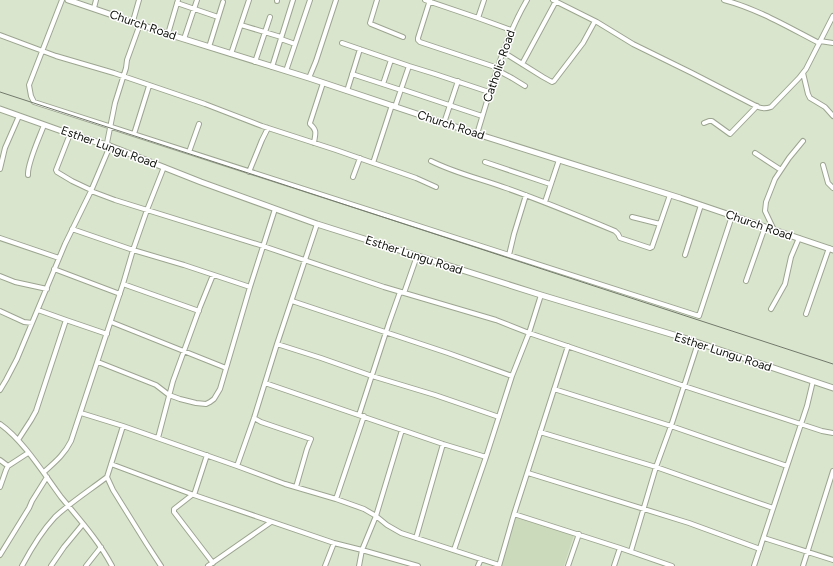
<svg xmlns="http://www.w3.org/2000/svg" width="833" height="566" font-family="Figtree,sans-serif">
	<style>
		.built { fill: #ccdabc }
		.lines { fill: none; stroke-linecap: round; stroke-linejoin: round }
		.minor-casing { stroke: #9ca590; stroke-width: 6 }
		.tertiary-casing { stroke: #9ca590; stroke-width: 7 }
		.minor { stroke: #fff; stroke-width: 4 }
		.tertiary { stroke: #fff; stroke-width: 5 }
		.rail { stroke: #72796a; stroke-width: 1 }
		.labels { text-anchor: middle; stroke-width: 3; stroke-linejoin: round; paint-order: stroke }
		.street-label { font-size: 12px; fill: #0e110a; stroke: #fff }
	</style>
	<rect width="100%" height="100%" fill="#dae5ce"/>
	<!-- built -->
	<path class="built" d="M 516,517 L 574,535 L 564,566 L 501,566 Z"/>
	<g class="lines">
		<!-- minor casing -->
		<g class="minor-casing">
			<path id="minor" d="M 62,0 L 29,85 L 31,96 L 34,102 C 192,153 350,205 509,255 L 514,234 L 526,195
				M 377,0 L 370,23 L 371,24 L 403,37
				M 425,0 L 478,18 L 511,30
				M 430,0 L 418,38 L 418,40 L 420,42 L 498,68
				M 553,0 L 597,22 L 633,44 L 692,73 L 758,107 C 763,109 766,109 771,107 L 799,78 L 806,69 L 833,16
				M 724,0 C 758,9 788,27 819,43
				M 277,1 L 277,0
				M 177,3 L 218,17
				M 94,8 L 96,0
				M 478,18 L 484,0
				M 133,21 L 139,0
				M 241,25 L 281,37
				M 168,34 L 178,0
				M 0,35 L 56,56 L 114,73 L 205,104 L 262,126 L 336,150 L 416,178 L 436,187
				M 184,39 L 197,0
				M 281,39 L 295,44
				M 820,41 L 833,43
				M 342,43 L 409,66
				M 209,47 L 223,2
				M 503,52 L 543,77 L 552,82 L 554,81 L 583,43 L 595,21
				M 231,54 L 249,0
				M 255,62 L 270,17
				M 522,64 L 556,1
				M 272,67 L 293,0
				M 497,70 L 512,78 L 525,86
				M 286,71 L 310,0
				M 803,73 L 808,94 L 810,98 L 825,107 L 833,116
				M 352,74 L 401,90
				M 309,78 L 316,61 L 336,0
				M 383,84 L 391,60
				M 401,89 L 482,116
				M 347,91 L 360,49
				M 395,107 L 409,66 L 435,74 L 489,92
				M 444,123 L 458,81
				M 704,123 L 709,121 L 712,121 L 730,134 L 757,106
				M 70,134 L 56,170 L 57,172 L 72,181 L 91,190
				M 134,134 L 149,86
				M 477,134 C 491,89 503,41 527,0
				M 314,143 C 315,134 318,131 310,124 L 310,123 L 323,83
				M 189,152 L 199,124
				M 755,153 L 781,170
				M 431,161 C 455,173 481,179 506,188 C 543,201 579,216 615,231 L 618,234 L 620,238 L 650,248 L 652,247 L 670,195
				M 485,162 L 550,184
				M 373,163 L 392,105
				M 823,165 L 828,183 L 833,188
				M 0,169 L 5,148 L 19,116
				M 249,172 L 262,140 L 268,128
				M 28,175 C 27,164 40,136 44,125
				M 353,177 L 360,158
				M 91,191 L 115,200 L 263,246 L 384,287 L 496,320 L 529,333 L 684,386 L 822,431 L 833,433
				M 545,202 L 559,160
				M 632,217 L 660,224
				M 72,229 L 133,250 L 184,265 L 250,287
				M 774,230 L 765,211 L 766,202 L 775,179 L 789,158 L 803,141
				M 0,238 L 59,258
				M 509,255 L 699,316 L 732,216
				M 685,255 L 701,205
				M 54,269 L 120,294
				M 0,276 L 15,282 L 47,289
				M 746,281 L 765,227
				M 123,284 L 199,311
				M 404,293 L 417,256
				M 292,301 L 448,353 L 512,376
				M 771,309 L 785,284 L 791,257 L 799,238
				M 38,310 L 66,320 L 107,334
				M 0,311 L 24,322 L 32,323
				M 806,314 L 829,248
				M 111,322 L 226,368
				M 277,344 L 321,358 L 372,376 L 435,395 L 499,417
				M 98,362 L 156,385 L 169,395 L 180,399 L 196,403 L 206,404 L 210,402 L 214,399 L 220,389 L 250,287 L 275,209
				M 265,383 L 443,444 L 486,457
				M 554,389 L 671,426 L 787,466
				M 0,390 L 6,380 L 17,359 L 65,244 L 91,191 L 110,146 L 107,143 L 115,103 L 126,68 L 127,60 L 140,24
				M 81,413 L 123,426 L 237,466 L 285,484 L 336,499 L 364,509 L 376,516 L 387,525 L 401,533 L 499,565
				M 359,415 L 389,323 L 400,292
				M 254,418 L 261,422 L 311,439 L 307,449 L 296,487
				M 0,424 C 23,440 44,474 61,497 C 79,519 99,541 112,566
				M 123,426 L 107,477 L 113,490 L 146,543 L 161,566
				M 540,432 L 656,467 L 773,508
				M 158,438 L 173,381 L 200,307 L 213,275
				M 18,440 L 31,420 L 36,411 L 66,320
				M 207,455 L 194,495 L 334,543 L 362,550 L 418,566
				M 0,460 L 8,466
				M 111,464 L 194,495
				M 237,466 L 254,418 L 277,344 L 317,224
				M 44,472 C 55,462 64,455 71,441 L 123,284 L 133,250 L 147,210 L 164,167
				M 528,473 L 689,523 L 760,549
				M 0,487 L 6,470 L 8,466 L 28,453
				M 192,495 L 174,509 L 174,512 L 213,563
				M 336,499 L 364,416
				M 514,514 L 620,548 L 672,566
				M 416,538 L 443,444
				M 764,538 L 833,560
				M 454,550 L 486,457 L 512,376 L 529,333 L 541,295
				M 631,551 L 656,467 L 671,426 L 698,343
				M 0,555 L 29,508 L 32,501 L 47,477
				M 22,566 C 31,549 42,531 55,517 C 71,502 90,490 107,477
				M 51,566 L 64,547 L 83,524
				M 86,566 L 101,547
				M 208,566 L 271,522
				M 325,566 L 334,543
				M 359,566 L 362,550 L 376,516 L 402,430
				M 478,566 L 481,559
				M 499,566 L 514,514 L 568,346
				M 568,566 L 579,534
				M 614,566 L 620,548
				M 754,566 L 807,406 L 813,381
				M 803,566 L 833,471"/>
		</g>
		<!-- tertiary casing -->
		<g class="tertiary-casing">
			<path id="tertiary" d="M 68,0 L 168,34 L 309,78 L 477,134 L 680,198 L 833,250
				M 0,109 L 70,134 L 110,146 L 201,182 L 317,224 L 541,295 L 684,338 L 833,388"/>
		</g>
		<!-- minor -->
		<use href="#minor" class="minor"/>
		<!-- tertiary -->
		<use href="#tertiary" class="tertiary"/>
		<!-- rail -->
		<path class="rail" d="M 0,92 L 833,364"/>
	</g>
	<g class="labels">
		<!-- street labels -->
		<g class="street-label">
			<text transform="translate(143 25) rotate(19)" y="4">Church Road</text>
			<text transform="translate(499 66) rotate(-71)" y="4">Catholic Road</text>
			<text transform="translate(451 125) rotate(18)" y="4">Church Road</text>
			<text transform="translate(109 147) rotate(20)" y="4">Esther Lungu Road</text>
			<text transform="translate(759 225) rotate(19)" y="4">Church Road</text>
			<text transform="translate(414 255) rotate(18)" y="4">Esther Lungu Road</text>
			<text transform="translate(723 352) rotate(18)" y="4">Esther Lungu Road</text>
		</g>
	</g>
</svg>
